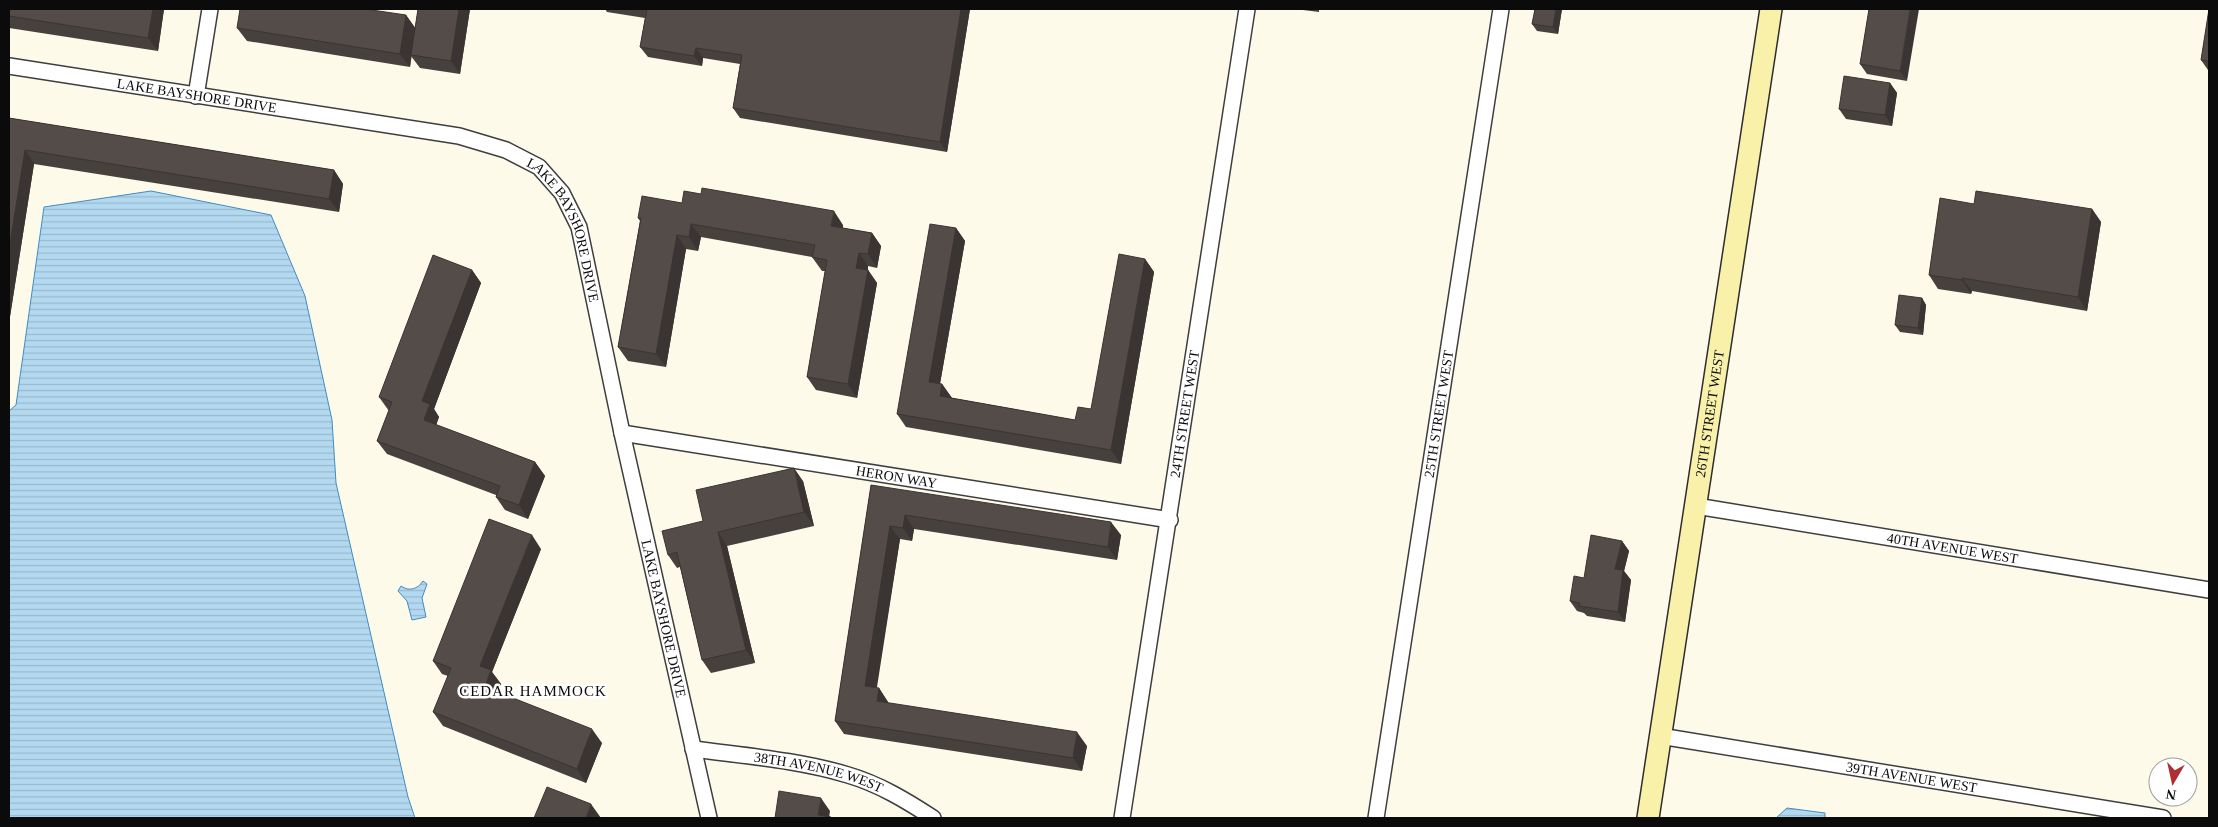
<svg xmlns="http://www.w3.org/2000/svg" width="2218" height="827" font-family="'Times New Roman',serif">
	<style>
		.water { fill: url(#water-rules); stroke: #3f8dc2 }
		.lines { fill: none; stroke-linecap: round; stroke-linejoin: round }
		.street-casing { stroke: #3e3e3e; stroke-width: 18 }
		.secondary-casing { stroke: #2d2d2d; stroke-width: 24 }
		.street { stroke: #fff; stroke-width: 15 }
		.secondary { stroke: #f9f1aa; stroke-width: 21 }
		.wall { fill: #47413e }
		.shaded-wall { fill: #3a3532 }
		.building { fill: #534c48; stroke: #3a3532 }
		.labels { text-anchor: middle; stroke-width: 5; stroke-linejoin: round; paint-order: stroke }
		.street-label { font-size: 14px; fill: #0b0b0b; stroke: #fff }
		.neighbourhood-label { font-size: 15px; letter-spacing: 1px; fill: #0b0b0b; stroke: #fff }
	</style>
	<defs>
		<pattern id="water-rules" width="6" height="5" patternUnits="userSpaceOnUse" patternTransform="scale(1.25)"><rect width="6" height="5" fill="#b3d9f1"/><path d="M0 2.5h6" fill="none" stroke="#99b9cd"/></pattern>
	</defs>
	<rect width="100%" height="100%" fill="#fefaea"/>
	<!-- water -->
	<path class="water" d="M 151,191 L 271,215 L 305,296 L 332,420 L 336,483 L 408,797 L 415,818 L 9,818 L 9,411 L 16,405 L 44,207 Z
		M 423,581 L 427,584 L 422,598 L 426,617 L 412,620 L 407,601 L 398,591 L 401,586 C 409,592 418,589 423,581 Z
		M 1787,808 L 1825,813 L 1825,818 L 1776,818 Z"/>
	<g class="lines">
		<!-- street casing -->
		<g class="street-casing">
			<g id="street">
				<path id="s1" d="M 9,66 L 459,136 L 506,150 L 539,167 L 562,193 L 579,227 L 622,433 L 709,818"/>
				<path d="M 196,96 L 210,9"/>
				<path id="s2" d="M 622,433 L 1170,520"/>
				<path id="s3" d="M 1696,506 L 2209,590"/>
				<path id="s4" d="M 1660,736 L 2163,818"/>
				<path id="s5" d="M 693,749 C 745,756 799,760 848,775 C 879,784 907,801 933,818"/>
				<path id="s6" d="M 1122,818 L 1247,9"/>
				<path id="s7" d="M 1376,818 L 1501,9"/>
			</g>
		</g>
		<!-- secondary casing -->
		<g class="secondary-casing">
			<g id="secondary">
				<path id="s8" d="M 1648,818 L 1771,9"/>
			</g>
		</g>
		<!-- street -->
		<use href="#street" class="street"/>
		<!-- secondary -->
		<use href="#secondary" class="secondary"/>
	</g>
	<!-- wall -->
	<path class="wall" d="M 9,9 L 164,9 L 158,51 L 9,28 Z
		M 418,9 L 470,9 L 460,74 L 420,68 L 411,56 L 410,67 L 247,41 L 237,28 L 406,15 L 415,28 Z
		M 605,9 L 970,9 L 947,152 L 740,118 L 733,108 L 740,64 L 703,58 L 702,66 L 648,57 L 640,47 L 645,18 L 607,12 Z
		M 1295,9 L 1319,9 L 1319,12 Z
		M 1535,9 L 1562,9 L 1558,34 L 1537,31 L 1532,24 Z
		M 1869,9 L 1907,81 L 1867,74 L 1860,64 Z
		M 2209,9 L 2209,70 L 2208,70 L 2201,60 Z
		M 1890,83 L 1897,93 L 1892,126 L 1846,119 L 1839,109 Z
		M 9,118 L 334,170 L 343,184 L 339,212 L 34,164 L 9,323 Z
		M 682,203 L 843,225 L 843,228 L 872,233 L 881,246 L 877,268 L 868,266 L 868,270 L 877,283 L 857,398 L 816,390 L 807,377 L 825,271 L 822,271 L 812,257 L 701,237 L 698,251 L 686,249 L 666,367 L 628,361 L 618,347 L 640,221 L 638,218 Z
		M 1974,204 L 2092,209 L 2101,222 L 2087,311 L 1972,291 L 1971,294 L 1938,289 L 1929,275 Z
		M 956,228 L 965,241 L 940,384 L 942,384 L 952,398 L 1075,420 L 1091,409 L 1145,259 L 1154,272 L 1121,464 L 906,427 L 897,414 Z
		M 472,270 L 481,283 L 434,409 L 439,417 L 436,425 L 535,462 L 545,476 L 528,519 L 505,510 L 496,497 L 496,495 L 387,454 L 377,441 L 389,411 L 379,397 Z
		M 1922,298 L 1926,305 L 1923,335 L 1900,332 L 1895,325 Z
		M 803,481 L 814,526 L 727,546 L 755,663 L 711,673 L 702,660 L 680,567 L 677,568 L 668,555 L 703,521 Z
		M 871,485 L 1121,535 L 1117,560 L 914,529 L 912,541 L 900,539 L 876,688 L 879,688 L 888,702 L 888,703 L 1087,746 L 1082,771 L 844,734 L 835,721 Z
		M 1622,541 L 1629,551 L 1624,571 L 1631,580 L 1625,622 L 1587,616 L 1584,613 L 1577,611 L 1570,601 L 1584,578 Z
		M 541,549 L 492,672 L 501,684 L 497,692 L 602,743 L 586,783 L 443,726 L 433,712 L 448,676 L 442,674 L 433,661 Z"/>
	<!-- shaded-wall -->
	<path class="shaded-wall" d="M 153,9 L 164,9 L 158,51 L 148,38 Z
		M 459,9 L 470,9 L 460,74 L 451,61 Z
		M 961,9 L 970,9 L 947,152 L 940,142 Z
		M 1556,9 L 1562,9 L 1558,34 L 1553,27 Z
		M 1910,9 L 1919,9 L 1907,81 L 1900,71 Z
		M 406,15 L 416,29 L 410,67 L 400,54 Z
		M 696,48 L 703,58 L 702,66 L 694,56 Z
		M 1890,83 L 1897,93 L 1892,126 L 1885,115 Z
		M 25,150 L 34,164 L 9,323 L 9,250 Z
		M 334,170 L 343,184 L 339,212 L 329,199 Z
		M 2092,209 L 2101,222 L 2087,311 L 2078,297 Z
		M 834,211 L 843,225 L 841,239 L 831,226 Z
		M 691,224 L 701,237 L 698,251 L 689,237 Z
		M 956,228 L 965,241 L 938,395 L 929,382 Z
		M 872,233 L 881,246 L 877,268 L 868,254 Z
		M 677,235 L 686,249 L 666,367 L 656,354 Z
		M 859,253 L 868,266 L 866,281 L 856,268 Z
		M 1145,259 L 1154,272 L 1121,464 L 1111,450 Z
		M 472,270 L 481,283 L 434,409 L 439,417 L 433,434 L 424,420 L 422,401 Z
		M 868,270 L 877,283 L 857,398 L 848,384 Z
		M 1962,278 L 1972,291 L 1971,294 L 1962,280 Z
		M 1922,298 L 1926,305 L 1923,335 L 1918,328 Z
		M 942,384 L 952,398 L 950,410 L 940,396 Z
		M 535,462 L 545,476 L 528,519 L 519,505 Z
		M 794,468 L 803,481 L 814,526 L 804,512 Z
		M 905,515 L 914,529 L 912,541 L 903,528 Z
		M 1111,522 L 1121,535 L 1117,560 L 1108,547 Z
		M 890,526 L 900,539 L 875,700 L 865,686 Z
		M 718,532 L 727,546 L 755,663 L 746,650 Z
		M 532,535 L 541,549 L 492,672 L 501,684 L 494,701 L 485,687 L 480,666 Z
		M 1622,541 L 1629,551 L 1624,571 L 1631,580 L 1625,622 L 1618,612 L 1615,569 Z
		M 879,688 L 888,702 L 886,714 L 877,701 Z
		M 592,729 L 602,743 L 586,783 L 577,769 Z
		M 1077,732 L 1087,746 L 1082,771 L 1073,758 Z
		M 821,798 L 830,811 L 829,818 L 818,815 Z
		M 591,804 L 601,818 L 586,818 Z"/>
	<!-- building -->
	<path class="building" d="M 9,9 L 153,9 L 148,38 L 9,16 Z
		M 240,9 L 365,9 L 406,15 L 400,54 L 237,28 Z
		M 418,9 L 459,9 L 451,61 L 411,55 Z
		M 646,9 L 961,9 L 940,142 L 733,108 L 742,55 L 696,48 L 694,56 L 640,47 L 647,9 Z
		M 1535,9 L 1556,9 L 1553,27 L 1532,24 Z
		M 1869,9 L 1910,9 L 1900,71 L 1860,64 Z
		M 2209,9 L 2209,61 L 2201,60 Z
		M 1844,76 L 1890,83 L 1885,115 L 1839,109 Z
		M 9,118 L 334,170 L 329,199 L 25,150 L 9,250 Z
		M 702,188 L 834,211 L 831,226 L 872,233 L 868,254 L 859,253 L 856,268 L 868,270 L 848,384 L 807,377 L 827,260 L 812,257 L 815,245 L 691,224 L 689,237 L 677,235 L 656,354 L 618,347 L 641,218 L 638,218 L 642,196 L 682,203 L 684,191 L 701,194 Z
		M 1976,191 L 2092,209 L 2078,297 L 1962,278 L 1962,280 L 1929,275 L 1940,198 L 1974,204 Z
		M 930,224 L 956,228 L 929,382 L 942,384 L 940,396 L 1075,420 L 1078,407 L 1091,409 L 1119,254 L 1145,259 L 1111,450 L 897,414 Z
		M 433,255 L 472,270 L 422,401 L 430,404 L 424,420 L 535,462 L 519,505 L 496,497 L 500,486 L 377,441 L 392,402 L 379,397 Z
		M 1899,295 L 1922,298 L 1918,328 L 1895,325 Z
		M 794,468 L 804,512 L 718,532 L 746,650 L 702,660 L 677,552 L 668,555 L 662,531 L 703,521 L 696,490 Z
		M 871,485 L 1111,522 L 1108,547 L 905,515 L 903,528 L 890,526 L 865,686 L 879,688 L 877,701 L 1077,732 L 1073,758 L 835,721 Z
		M 489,519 L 532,535 L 480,666 L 491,670 L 485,687 L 592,729 L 577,769 L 433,712 L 451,668 L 433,661 Z
		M 1591,535 L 1622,541 L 1615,569 L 1623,570 L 1618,612 L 1579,606 L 1580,603 L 1570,601 L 1574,576 L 1584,578 Z
		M 547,787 L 591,804 L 586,818 L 534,818 Z
		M 779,791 L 821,798 L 818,815 L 831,817 L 831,818 L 775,818 Z"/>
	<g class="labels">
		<!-- street labels -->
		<g class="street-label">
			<text dy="5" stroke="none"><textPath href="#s1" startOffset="190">LAKE BAYSHORE DRIVE</textPath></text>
			<text dy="5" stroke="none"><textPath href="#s1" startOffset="610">LAKE BAYSHORE DRIVE</textPath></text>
			<text dy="5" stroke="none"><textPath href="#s6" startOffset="409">24TH STREET WEST</textPath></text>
			<text dy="5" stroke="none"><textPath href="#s7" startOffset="409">25TH STREET WEST</textPath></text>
			<text dy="5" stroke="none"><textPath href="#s8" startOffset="409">26TH STREET WEST</textPath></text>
			<text dy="5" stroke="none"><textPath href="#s2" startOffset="278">HERON WAY</textPath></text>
			<text dy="5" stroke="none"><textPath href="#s3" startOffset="260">40TH AVENUE WEST</textPath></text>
			<text dy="5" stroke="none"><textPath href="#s1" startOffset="1015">LAKE BAYSHORE DRIVE</textPath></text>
			<text dy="5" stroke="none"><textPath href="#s5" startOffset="128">38TH AVENUE WEST</textPath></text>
			<text dy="5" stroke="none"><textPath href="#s4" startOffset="255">39TH AVENUE WEST</textPath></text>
		</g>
		<!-- neighbourhood labels -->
		<g class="neighbourhood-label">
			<text x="533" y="696">CEDAR HAMMOCK</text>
		</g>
	</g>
	<!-- border -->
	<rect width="2218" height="827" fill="none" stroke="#0b0b0b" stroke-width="20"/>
	<!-- north arrow -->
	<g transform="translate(2173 782) rotate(189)"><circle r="24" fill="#ffffff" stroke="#9d9d9d"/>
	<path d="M0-4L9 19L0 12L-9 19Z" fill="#b02e33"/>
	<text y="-8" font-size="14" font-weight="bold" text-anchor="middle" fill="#0b0b0b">N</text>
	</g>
</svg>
